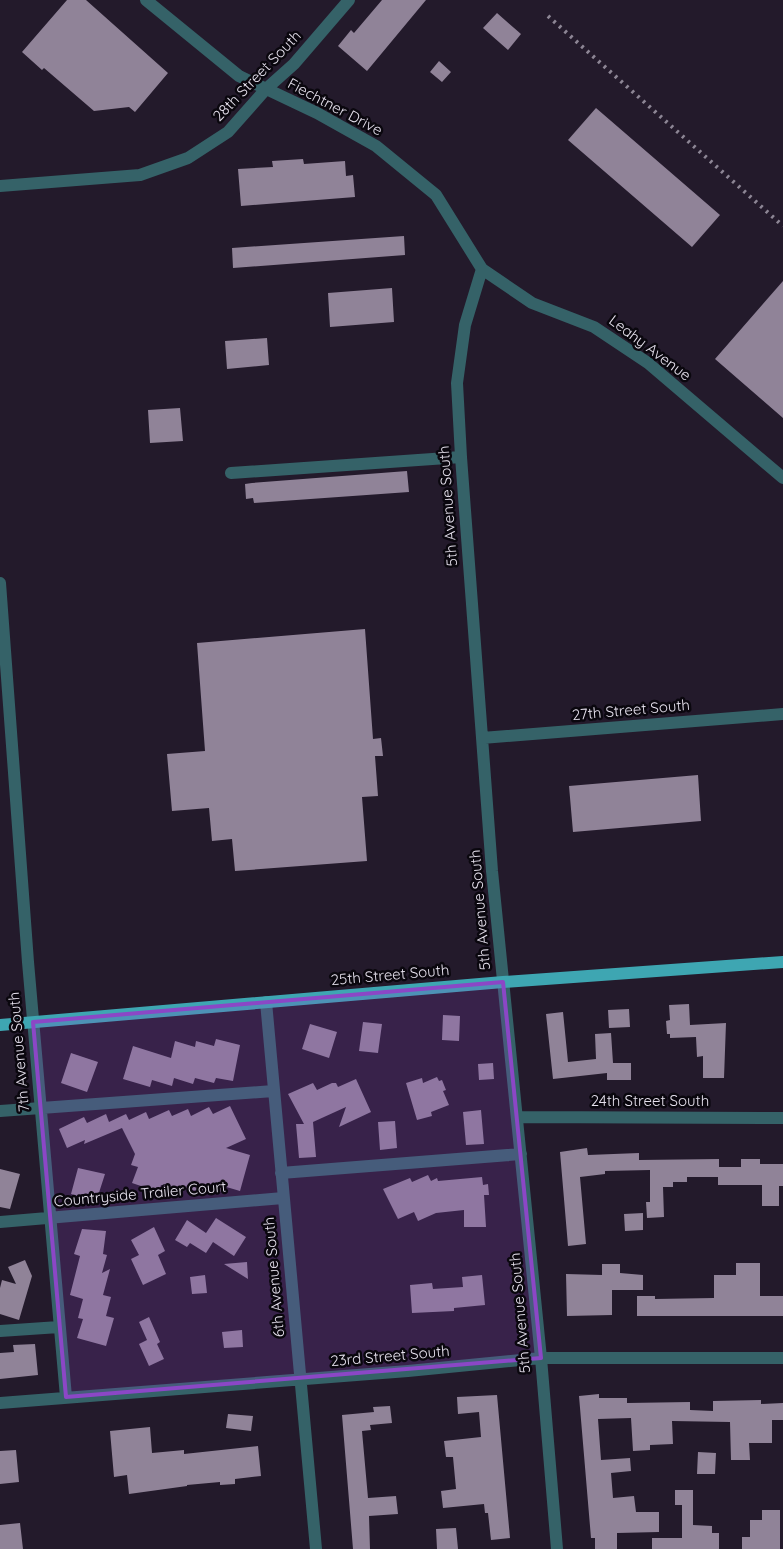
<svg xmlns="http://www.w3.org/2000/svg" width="783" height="1549" font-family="Quicksand,sans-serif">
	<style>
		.building { fill: #908398 }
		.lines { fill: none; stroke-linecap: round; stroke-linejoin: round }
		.minor { stroke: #356268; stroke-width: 12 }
		.major { stroke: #3ea6b2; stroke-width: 12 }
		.rail { stroke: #8d8695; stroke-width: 4; stroke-dasharray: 2.5 5; stroke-linecap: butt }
		.marked { fill: #8b47c6; fill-opacity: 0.2; stroke: #8b47c6; stroke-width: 4; stroke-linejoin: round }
		.labels { text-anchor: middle; stroke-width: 5; stroke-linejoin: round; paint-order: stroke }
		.street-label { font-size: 15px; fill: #e6e1ed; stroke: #0a070e }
	</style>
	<rect width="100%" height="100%" fill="#231a2b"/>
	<!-- building -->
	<path class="building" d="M 67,0 L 86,0 L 168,73 L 135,112 L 129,107 L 94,111 L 44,68 L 42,70 L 22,52 Z
		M 382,0 L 426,0 L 367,71 L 338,46 L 351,30 L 354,33 Z
		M 497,13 L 521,34 L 508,50 L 483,28 Z
		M 439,61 L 451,72 L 442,82 L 430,72 Z
		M 596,108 L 720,215 L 692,247 L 568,140 Z
		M 303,159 L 304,164 L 345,161 L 346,176 L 353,175 L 355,197 L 241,206 L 238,169 L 273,167 L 272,161 Z
		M 404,236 L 405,255 L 233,268 L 232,248 Z
		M 783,281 L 783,418 L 715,359 Z
		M 392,288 L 394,322 L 330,327 L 328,293 Z
		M 267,338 L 269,365 L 227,369 L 225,341 Z
		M 180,408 L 183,441 L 150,443 L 148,410 Z
		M 407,471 L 409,492 L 254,503 L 253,498 L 246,499 L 245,484 L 252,483 Z
		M 365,629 L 373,739 L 381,738 L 383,756 L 375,756 L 378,796 L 362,797 L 367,861 L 235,871 L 232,839 L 212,841 L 209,808 L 172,811 L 167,754 L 205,751 L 197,643 Z
		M 698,775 L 701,821 L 573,832 L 569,786 Z
		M 689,1004 L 690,1025 L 726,1023 L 724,1078 L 703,1078 L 703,1056 L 697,1057 L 696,1037 L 670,1038 L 670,1034 L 667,1034 L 666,1021 L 670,1020 L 669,1005 Z
		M 629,1009 L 630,1027 L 609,1028 L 608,1010 Z
		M 563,1012 L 568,1062 L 596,1059 L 595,1034 L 611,1033 L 613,1063 L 631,1063 L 631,1080 L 607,1080 L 607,1073 L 553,1079 L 546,1014 Z
		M 443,1015 L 460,1016 L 459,1041 L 442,1040 Z
		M 363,1022 L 382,1024 L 378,1053 L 359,1051 Z
		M 310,1024 L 337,1032 L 329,1058 L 302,1049 Z
		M 216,1039 L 240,1045 L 233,1081 L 216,1078 L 214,1083 L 195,1078 L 193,1084 L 174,1078 L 172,1086 L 152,1080 L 150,1087 L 123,1079 L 133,1046 L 171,1058 L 175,1041 L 195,1047 L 196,1041 L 214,1046 Z
		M 71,1053 L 98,1062 L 87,1092 L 61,1083 Z
		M 493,1063 L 494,1079 L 479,1080 L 478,1064 Z
		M 437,1077 L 439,1081 L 442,1080 L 446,1090 L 443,1091 L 449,1105 L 431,1112 L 432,1116 L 417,1120 L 406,1083 L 422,1078 L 423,1083 Z
		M 356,1079 L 371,1112 L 339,1127 L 346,1107 L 313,1122 L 316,1157 L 299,1158 L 296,1124 L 304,1124 L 288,1094 L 313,1083 L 317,1090 L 332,1083 L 336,1083 L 338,1087 Z
		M 230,1106 L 246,1139 L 226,1148 L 250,1155 L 240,1191 L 223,1186 L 222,1192 L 204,1187 L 202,1193 L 183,1187 L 182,1191 L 161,1185 L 159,1192 L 132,1183 L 138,1167 L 131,1165 L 135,1154 L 122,1128 L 84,1144 L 85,1140 L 67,1148 L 59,1129 L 84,1117 L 87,1123 L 106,1114 L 109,1122 L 126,1114 L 129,1120 L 146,1112 L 149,1119 L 169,1110 L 172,1116 L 188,1109 L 191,1116 L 209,1107 L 213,1114 Z
		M 481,1110 L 484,1144 L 466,1145 L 463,1112 Z
		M 395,1121 L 397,1148 L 380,1150 L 378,1122 Z
		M 587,1148 L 588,1155 L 639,1153 L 639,1160 L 719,1159 L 719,1167 L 741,1167 L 741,1159 L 760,1159 L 760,1164 L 783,1164 L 783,1186 L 779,1186 L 779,1206 L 762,1206 L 762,1185 L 718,1185 L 718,1177 L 687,1177 L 687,1182 L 673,1182 L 673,1187 L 663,1187 L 664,1217 L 647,1218 L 646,1202 L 650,1202 L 650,1170 L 605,1171 L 605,1174 L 580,1177 L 586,1244 L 568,1246 L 560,1152 Z
		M 78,1168 L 105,1174 L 96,1202 L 71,1194 Z
		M 0,1169 L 20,1174 L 10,1209 L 0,1207 Z
		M 428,1175 L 431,1181 L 437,1178 L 438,1181 L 482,1177 L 483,1185 L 488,1184 L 489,1195 L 484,1195 L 486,1227 L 464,1227 L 464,1210 L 436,1213 L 418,1221 L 414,1212 L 398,1219 L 383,1189 L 410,1178 L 412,1182 Z
		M 643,1213 L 643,1230 L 625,1231 L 624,1214 Z
		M 216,1218 L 246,1237 L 234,1256 L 213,1242 L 206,1253 L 190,1243 L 187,1247 L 175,1240 L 187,1220 L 206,1233 Z
		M 154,1227 L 165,1251 L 158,1255 L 166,1274 L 143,1285 L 131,1259 L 139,1255 L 131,1240 Z
		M 82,1229 L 106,1231 L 103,1254 L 107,1255 L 102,1273 L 110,1269 L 103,1295 L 111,1297 L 106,1316 L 114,1318 L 106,1346 L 77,1338 L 83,1319 L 78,1318 L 83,1299 L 70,1295 L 80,1256 L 74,1254 Z
		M 25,1260 L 32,1276 L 19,1320 L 0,1314 L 0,1288 L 2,1280 L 16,1284 L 8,1267 Z
		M 247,1262 L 248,1279 L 224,1264 Z
		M 736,1263 L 760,1263 L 760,1296 L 783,1296 L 783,1316 L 637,1316 L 637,1296 L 655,1296 L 655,1299 L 714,1298 L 714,1275 L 736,1275 Z
		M 602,1264 L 620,1264 L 620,1273 L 643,1275 L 643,1290 L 612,1290 L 612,1315 L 567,1316 L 566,1274 L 602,1275 Z
		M 205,1275 L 207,1293 L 192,1294 L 190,1277 Z
		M 482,1275 L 485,1305 L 454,1308 L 454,1311 L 412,1313 L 410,1285 L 432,1283 L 433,1289 L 463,1287 L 462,1277 Z
		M 149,1317 L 160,1342 L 157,1344 L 164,1359 L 149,1366 L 139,1344 L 147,1340 L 139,1322 Z
		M 242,1330 L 243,1347 L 224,1348 L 222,1332 Z
		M 35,1344 L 38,1375 L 0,1379 L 0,1353 L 14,1352 L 13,1345 Z
		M 599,1394 L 599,1398 L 627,1398 L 627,1403 L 690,1402 L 690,1410 L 713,1411 L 713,1401 L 761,1400 L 761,1404 L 783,1403 L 783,1420 L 772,1420 L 772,1443 L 749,1443 L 750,1460 L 731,1460 L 730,1422 L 672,1421 L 673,1444 L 650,1445 L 650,1450 L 633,1451 L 631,1418 L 598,1419 L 601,1460 L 630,1458 L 631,1471 L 611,1473 L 613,1498 L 634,1496 L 636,1512 L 659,1512 L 659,1532 L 617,1533 L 617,1549 L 595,1549 L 595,1538 L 591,1538 L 579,1396 Z
		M 497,1395 L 510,1538 L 491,1540 L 488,1513 L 485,1513 L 484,1504 L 443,1508 L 441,1491 L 456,1489 L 453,1457 L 446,1457 L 444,1441 L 481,1437 L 479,1412 L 458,1414 L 457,1397 Z
		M 390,1406 L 392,1423 L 370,1425 L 371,1430 L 362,1431 L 368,1498 L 396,1496 L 398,1514 L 369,1516 L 370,1549 L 353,1549 L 342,1415 L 374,1412 L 373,1407 Z
		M 228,1414 L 253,1416 L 251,1431 L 226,1428 Z
		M 150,1427 L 152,1453 L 184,1450 L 184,1454 L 258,1446 L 261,1476 L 235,1479 L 235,1484 L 220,1485 L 220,1482 L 187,1485 L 187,1486 L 129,1494 L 127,1475 L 114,1477 L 110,1431 Z
		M 16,1450 L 19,1482 L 0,1484 L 0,1451 Z
		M 698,1452 L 716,1453 L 715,1474 L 697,1474 Z
		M 675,1490 L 693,1490 L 693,1525 L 712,1526 L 712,1533 L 719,1533 L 719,1549 L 652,1549 L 652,1538 L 682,1538 L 682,1505 L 675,1505 Z
		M 762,1510 L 780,1510 L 780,1549 L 742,1549 L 742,1537 L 750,1537 L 750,1520 L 762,1520 Z
		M 20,1523 L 23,1549 L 0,1549 L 0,1525 Z
		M 456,1528 L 458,1549 L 437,1549 L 436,1529 Z"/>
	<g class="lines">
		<!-- minor -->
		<path class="minor" d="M 146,0 L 239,76 L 317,113 L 376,146 L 436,195 L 482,269 L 532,303 L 594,327 L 648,363 L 783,478
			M 0,186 L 140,175 L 188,158 L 228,132 L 266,89 L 294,64 L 349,0
			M 482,269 L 465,325 L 457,383 L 461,457 L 492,871 L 541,1358 L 557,1549
			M 231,473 L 461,457
			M 0,583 L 28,962 L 66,1397
			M 482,738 L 783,714
			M 266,1002 L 316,1549
			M 0,1111 L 273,1091
			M 517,1117 L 783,1118
			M 281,1173 L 521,1154
			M 0,1222 L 283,1198
			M 0,1331 L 59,1327
			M 0,1403 L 408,1371 L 541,1358 L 783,1358"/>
		<!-- major -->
		<path class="major" d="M 0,1025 L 503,982 L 783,962"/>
		<!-- rail -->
		<path class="rail" d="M 548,16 L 783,226"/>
	</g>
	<!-- marked area -->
	<path class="marked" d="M 503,982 L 541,1358 L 66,1397 L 33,1022 Z"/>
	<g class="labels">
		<!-- street labels -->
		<g class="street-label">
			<text transform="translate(257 76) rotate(-46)" y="5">28th Street South</text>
			<text transform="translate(335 107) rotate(28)" y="5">Fiechtner Drive</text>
			<text transform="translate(650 348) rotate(37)" y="5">Leahy Avenue</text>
			<text transform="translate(448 506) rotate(-94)" y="5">5th Avenue South</text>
			<text transform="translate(631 710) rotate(-5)" y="5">27th Street South</text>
			<text transform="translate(480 910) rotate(-95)" y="5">5th Avenue South</text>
			<text transform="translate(390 975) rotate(-5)" y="5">25th Street South</text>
			<text transform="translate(19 1052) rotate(-95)" y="5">7th Avenue South</text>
			<text x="650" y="1106">24th Street South</text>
			<text transform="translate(140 1194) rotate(-5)" y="5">Countryside Trailer Court</text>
			<text transform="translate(274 1277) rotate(-95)" y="5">6th Avenue South</text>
			<text transform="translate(520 1313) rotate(-95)" y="5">5th Avenue South</text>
			<text transform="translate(390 1356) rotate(-5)" y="5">23rd Street South</text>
		</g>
	</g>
</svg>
